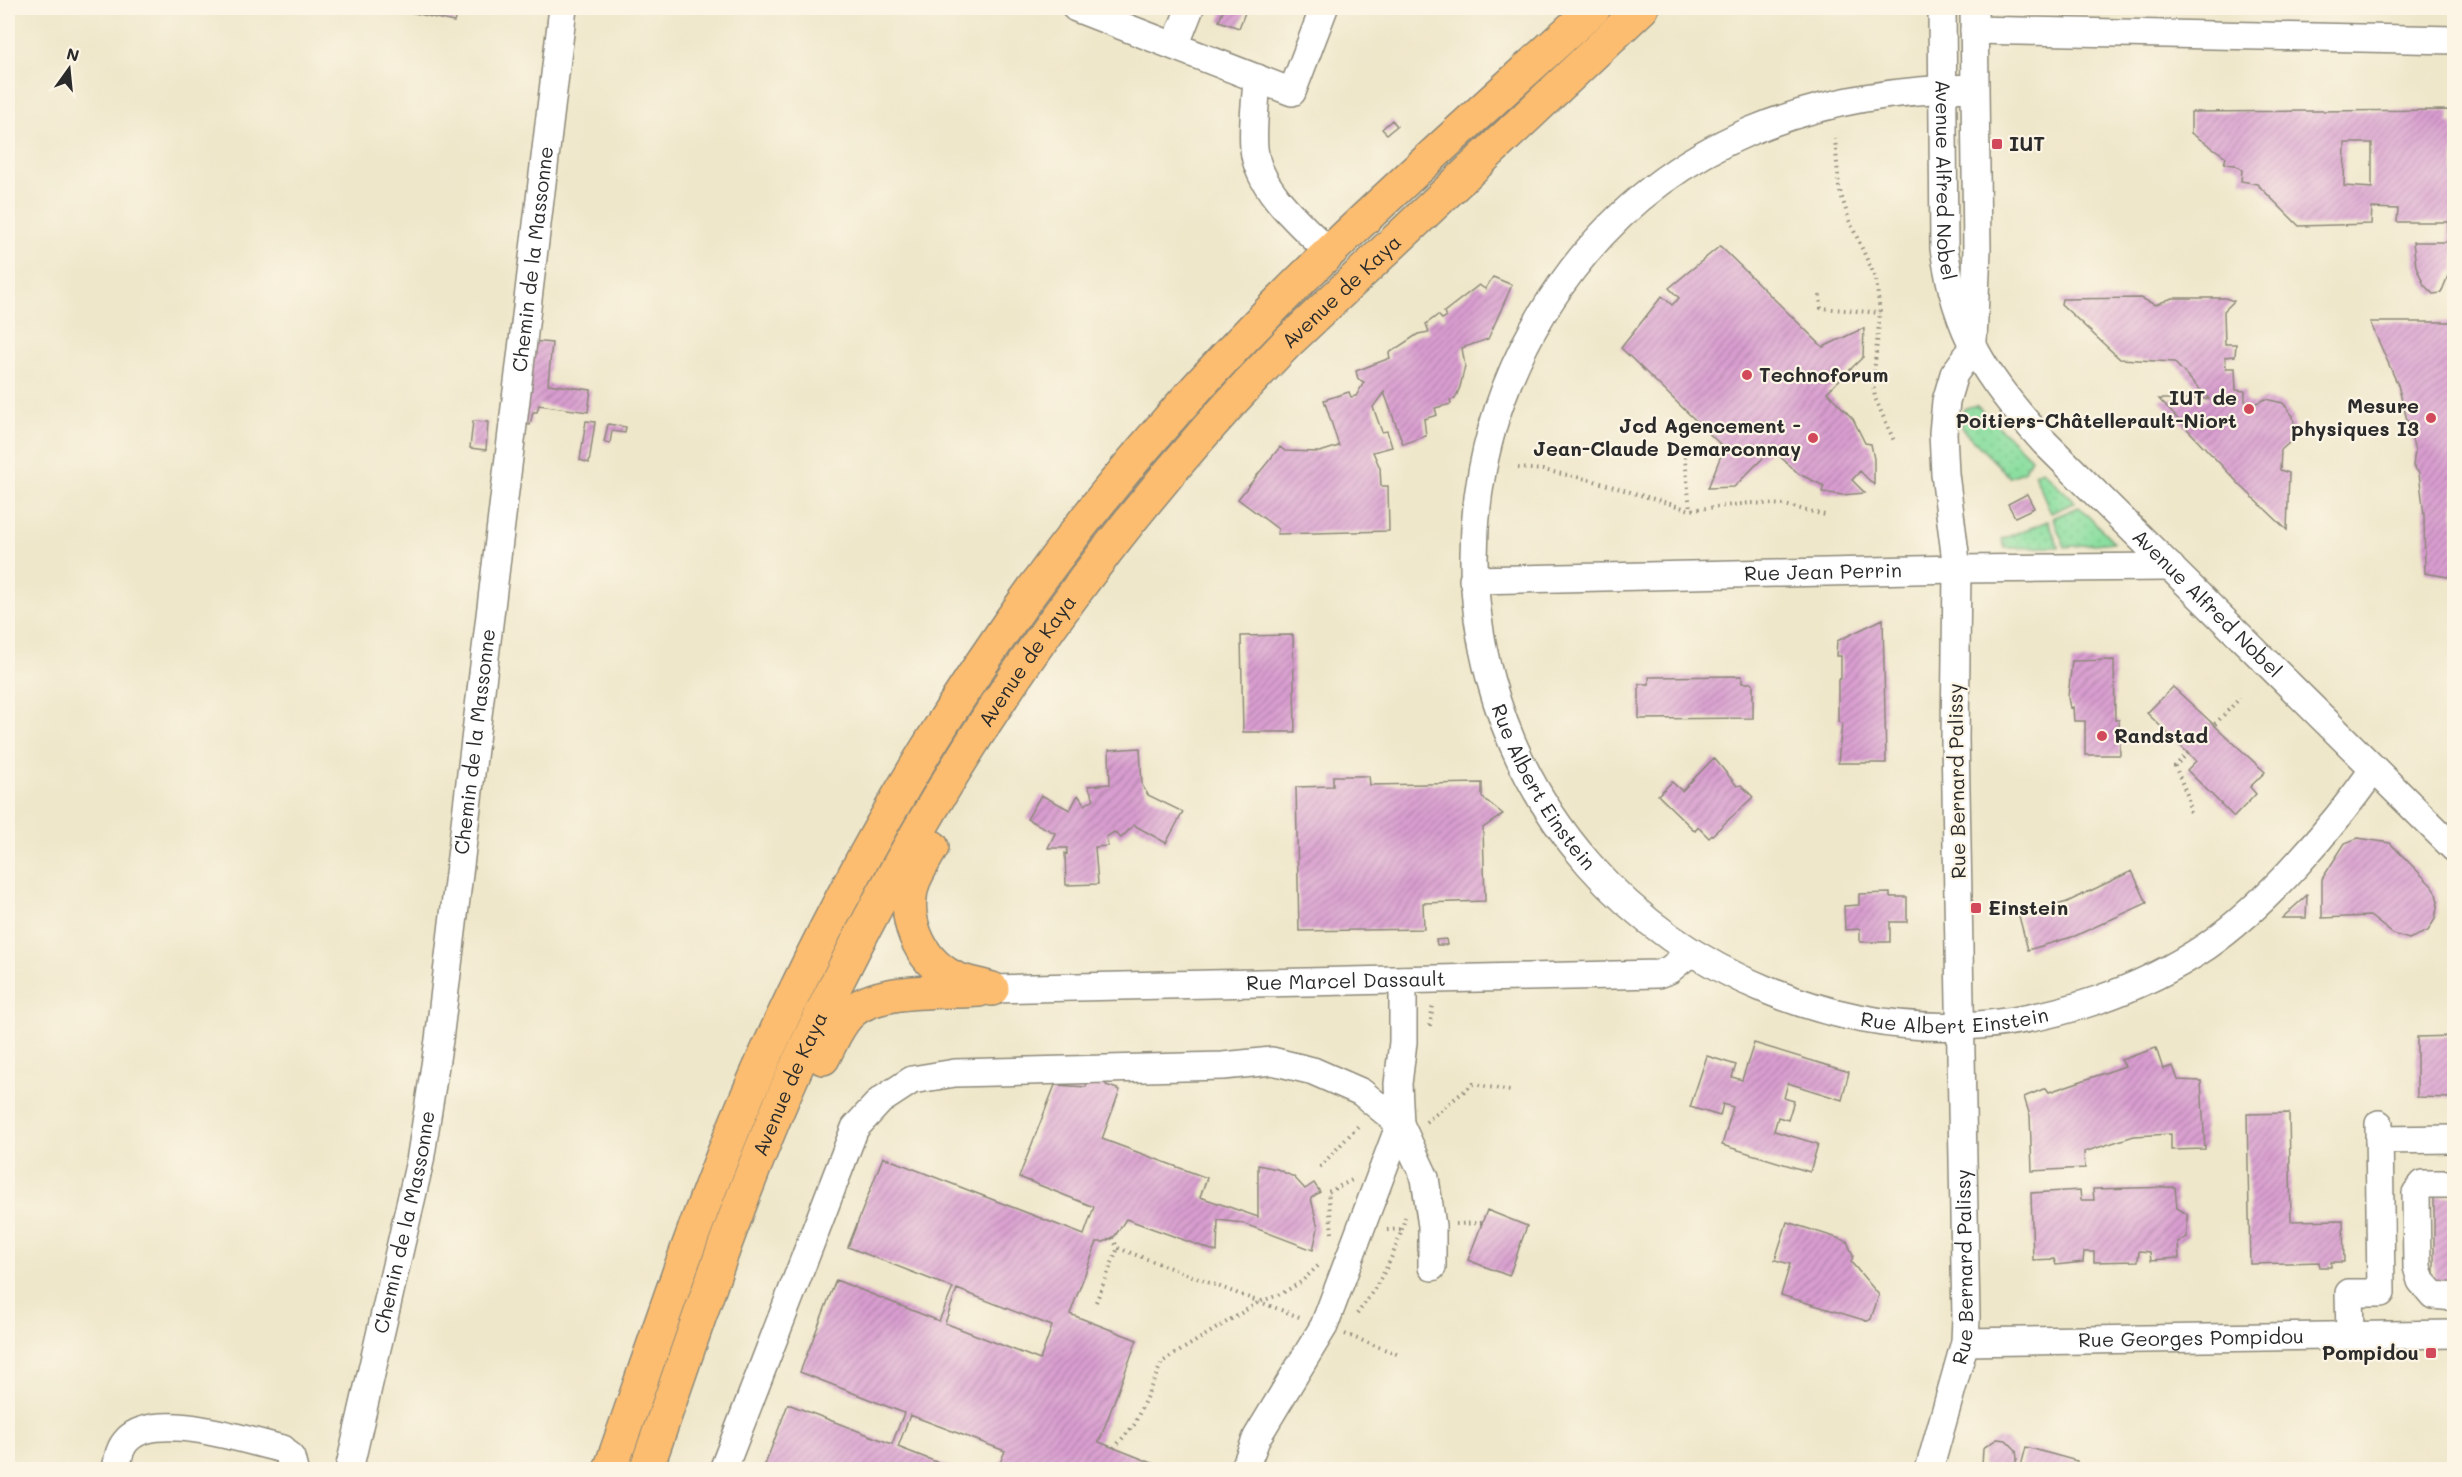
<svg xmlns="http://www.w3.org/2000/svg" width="2462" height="1477" font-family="Mali,sans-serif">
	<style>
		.grass { fill: url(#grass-dots); stroke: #5a8465; stroke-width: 1.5 }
		.building { fill: url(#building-hatch); fill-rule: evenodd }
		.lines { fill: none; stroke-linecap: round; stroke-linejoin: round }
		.minor-casing { stroke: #8d897a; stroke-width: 30 }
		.major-casing { stroke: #8d897a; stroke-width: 36 }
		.path { stroke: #8d897a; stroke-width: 4; stroke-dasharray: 1.5 4.5; stroke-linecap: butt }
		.minor { stroke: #fff; stroke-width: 27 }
		.major { stroke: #fcbd6f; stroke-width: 33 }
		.poi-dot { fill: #d1495b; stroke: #fcf5e5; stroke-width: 2 }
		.labels { text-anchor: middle; stroke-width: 4.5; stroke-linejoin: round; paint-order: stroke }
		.poi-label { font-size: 20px; font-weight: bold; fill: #2b2b2b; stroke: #fcf5e5; text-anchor: start }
		.street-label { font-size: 20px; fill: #2b2b2b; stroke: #fcf5e5 }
	</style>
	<defs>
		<pattern id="grass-dots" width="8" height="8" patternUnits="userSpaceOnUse" patternTransform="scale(1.5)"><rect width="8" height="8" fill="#8ade9f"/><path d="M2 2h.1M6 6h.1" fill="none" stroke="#77bf89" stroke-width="1.8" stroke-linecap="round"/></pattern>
		<pattern id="building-hatch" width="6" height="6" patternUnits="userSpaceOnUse" patternTransform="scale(1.5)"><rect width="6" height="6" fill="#d99ed0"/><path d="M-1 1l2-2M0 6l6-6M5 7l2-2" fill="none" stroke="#b081a9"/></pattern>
	</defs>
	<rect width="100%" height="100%" fill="#fcf5e5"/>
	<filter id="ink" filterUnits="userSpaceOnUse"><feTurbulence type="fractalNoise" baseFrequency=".0167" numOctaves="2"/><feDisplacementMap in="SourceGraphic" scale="12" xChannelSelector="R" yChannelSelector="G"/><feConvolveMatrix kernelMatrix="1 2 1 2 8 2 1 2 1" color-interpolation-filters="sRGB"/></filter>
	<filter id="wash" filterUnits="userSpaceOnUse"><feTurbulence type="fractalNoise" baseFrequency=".008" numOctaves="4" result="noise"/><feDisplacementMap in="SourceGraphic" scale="24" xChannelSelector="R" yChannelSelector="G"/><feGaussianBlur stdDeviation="1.35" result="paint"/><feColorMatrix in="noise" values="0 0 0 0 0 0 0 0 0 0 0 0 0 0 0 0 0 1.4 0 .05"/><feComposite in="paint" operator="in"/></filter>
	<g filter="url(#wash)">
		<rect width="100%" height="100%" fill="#efe7ca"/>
		<!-- grass -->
		<path class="grass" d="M 1977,406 L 2031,458 L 2025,471 L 2010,477 L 1962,429 L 1959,417 C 1963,409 1967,406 1977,406 Z
			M 2042,470 L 2075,502 L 2051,513 L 2034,473 Z
			M 2079,507 L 2114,542 L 2065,547 L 2053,518 Z
			M 2048,521 L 2059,547 L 2005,548 L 2002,539 Z"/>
		<g id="blocks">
			<!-- building -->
			<path class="building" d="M 402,8 L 459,8 L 454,22 L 401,10 Z
				M 1224,8 L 1246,10 L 1239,28 L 1219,21 Z
				M 2450,110 L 2449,123 L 2454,123 L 2454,272 L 2450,271 L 2441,293 L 2433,294 L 2424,285 L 2416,266 L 2413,242 L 2448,242 L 2448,222 L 2397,222 L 2398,209 L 2372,208 L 2371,224 L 2299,226 L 2257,184 L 2241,181 L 2242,170 L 2235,165 L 2224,164 L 2226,157 L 2191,133 L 2191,112 ZM 2345,143 L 2372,143 L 2372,188 L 2344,186 Z
				M 1392,120 L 1397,126 L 1387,134 L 1382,129 Z
				M 1720,246 L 1823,347 L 1864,328 L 1863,357 L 1827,392 L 1853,419 L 1865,443 L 1871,444 L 1874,459 L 1874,485 L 1860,471 L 1852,480 L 1865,493 L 1842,495 L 1822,492 L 1824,486 L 1799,474 L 1772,449 L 1734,487 L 1708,488 L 1724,448 L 1621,348 L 1662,296 L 1672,305 L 1679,298 L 1669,288 Z
				M 1493,277 L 1512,285 L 1488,339 L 1462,348 L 1465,366 L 1460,387 L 1455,399 L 1450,400 L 1451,404 L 1435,408 L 1437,415 L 1424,419 L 1426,436 L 1403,444 L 1384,392 L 1373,407 L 1382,432 L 1387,431 L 1392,447 L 1373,452 L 1380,468 L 1381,486 L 1388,486 L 1389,531 L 1277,534 L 1278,529 L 1238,499 L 1280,447 L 1285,451 L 1320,452 L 1339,446 L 1324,400 L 1349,392 L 1351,397 L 1356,396 L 1364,382 L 1358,379 L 1356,371 L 1390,358 L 1389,353 L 1418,334 L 1429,332 L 1426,324 L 1438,315 L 1442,319 L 1446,317 L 1444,312 L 1479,285 L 1485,289 Z
				M 2141,298 L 2155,305 L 2172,298 L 2225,298 L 2234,301 L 2224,311 L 2225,344 L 2236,344 L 2235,356 L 2225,357 L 2226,368 L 2235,368 L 2236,390 L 2245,391 L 2245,401 L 2254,404 L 2265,399 L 2283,403 L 2293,416 L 2295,430 L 2290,442 L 2281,450 L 2280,470 L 2289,473 L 2287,530 L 2240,485 L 2159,399 L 2209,399 L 2174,362 L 2120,359 L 2061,304 L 2062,299 Z
				M 2370,322 L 2454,322 L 2454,578 L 2425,573 L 2424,515 L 2419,473 L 2413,466 L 2415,451 L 2398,385 Z
				M 532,341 L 552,343 L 548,384 L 591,390 L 588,412 L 539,405 L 537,412 L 533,412 L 530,425 L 521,424 Z
				M 473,421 L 488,422 L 486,450 L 470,448 Z
				M 586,421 L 595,422 L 589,463 L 580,460 Z
				M 608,424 L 626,427 L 625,433 L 612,431 L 610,443 L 604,442 Z
				M 2027,494 L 2034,508 L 2015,517 L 2008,504 Z
				M 1883,619 L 1886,763 L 1838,763 L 1842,723 L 1838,722 L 1838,680 L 1841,678 L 1841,656 L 1836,656 L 1837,641 Z
				M 1293,635 L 1295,732 L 1243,732 L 1241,636 Z
				M 2114,660 L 2115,720 L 2119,720 L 2120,755 L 2085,755 L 2085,721 L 2074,721 L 2073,707 L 2070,708 L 2068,697 L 2072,661 Z
				M 1742,676 L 1742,683 L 1753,683 L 1753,718 L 1639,719 L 1639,684 L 1649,684 L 1649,677 Z
				M 2173,687 L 2265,772 L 2250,787 L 2256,794 L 2234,817 L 2187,770 L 2196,761 L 2147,713 Z
				M 1140,748 L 1142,785 L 1148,795 L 1183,812 L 1166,843 L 1134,825 L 1121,838 L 1114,832 L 1106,837 L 1108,846 L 1095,847 L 1098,884 L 1066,885 L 1065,853 L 1067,854 L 1067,848 L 1048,848 L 1055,833 L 1027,819 L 1041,795 L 1070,810 L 1078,795 L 1085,805 L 1094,799 L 1088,786 L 1110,784 L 1109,750 Z
				M 1714,758 L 1737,786 L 1741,785 L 1753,797 L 1709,838 L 1698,827 L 1695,831 L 1658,795 L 1672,782 L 1682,791 Z
				M 1333,776 L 1369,776 L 1370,785 L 1482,783 L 1482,797 L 1503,814 L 1483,828 L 1485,901 L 1423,903 L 1424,929 L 1299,931 L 1296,787 L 1333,786 Z
				M 2358,838 L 2390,843 L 2435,889 L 2438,902 L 2435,919 L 2428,931 L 2409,939 L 2393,934 L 2370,916 L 2322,918 L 2322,879 L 2345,843 Z
				M 2132,871 L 2147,903 L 2075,936 L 2028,950 L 2019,916 L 2067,902 Z
				M 1890,893 L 1890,897 L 1907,897 L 1907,922 L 1890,922 L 1890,942 L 1860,942 L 1860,929 L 1845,930 L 1844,906 L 1859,905 L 1859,894 Z
				M 2307,895 L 2306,918 L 2282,918 Z
				M 1446,939 L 1447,945 L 1437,945 L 1436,940 Z
				M 2454,1036 L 2454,1098 L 2417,1097 L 2417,1037 Z
				M 1754,1043 L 1849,1072 L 1842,1100 L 1788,1083 L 1784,1098 L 1794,1101 L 1788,1120 L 1778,1117 L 1774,1131 L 1818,1144 L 1810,1172 L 1722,1145 L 1733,1107 L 1723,1104 L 1720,1116 L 1690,1107 L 1707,1056 L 1736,1065 L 1732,1077 L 1742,1080 Z
				M 2156,1048 L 2163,1069 L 2173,1066 L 2178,1080 L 2201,1081 L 2205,1149 L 2171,1150 L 2171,1134 L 2134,1136 L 2084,1152 L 2085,1168 L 2032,1171 L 2030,1116 L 2024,1097 L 2046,1088 L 2049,1092 L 2125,1066 L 2121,1060 Z
				M 1092,1069 L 1109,1074 L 1106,1085 L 1120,1090 L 1102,1139 L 1207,1178 L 1200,1197 L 1258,1217 L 1258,1165 L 1277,1169 L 1294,1177 L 1305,1189 L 1314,1183 L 1320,1192 L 1311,1198 L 1318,1228 L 1313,1250 L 1242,1223 L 1218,1220 L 1217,1252 L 1126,1219 L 1115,1236 L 1104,1242 L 1097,1242 L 1070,1314 L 1137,1340 L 1099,1442 L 1170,1470 L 997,1470 L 1005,1451 L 910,1415 L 898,1447 L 957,1470 L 763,1470 L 788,1404 L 892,1444 L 904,1413 L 800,1372 L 836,1280 L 939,1321 L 953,1288 L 848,1247 L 883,1157 L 1084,1235 L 1094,1207 L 1019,1177 L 1055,1085 L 1086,1087 ZM 957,1289 L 1052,1326 L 1040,1360 L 945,1323 Z
				M 2289,1113 L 2291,1221 L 2343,1220 L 2344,1262 L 2331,1262 L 2331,1267 L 2320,1267 L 2319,1262 L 2250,1264 L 2247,1114 Z
				M 2175,1187 L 2177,1208 L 2187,1214 L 2187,1237 L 2178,1242 L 2179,1258 L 2151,1260 L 2150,1252 L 2139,1251 L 2138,1261 L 2094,1262 L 2094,1252 L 2084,1252 L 2083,1262 L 2056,1265 L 2054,1259 L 2033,1260 L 2031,1193 L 2080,1190 L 2081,1200 L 2094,1200 L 2093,1189 Z
				M 2434,1196 L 2454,1196 L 2454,1283 L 2434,1283 Z
				M 1487,1210 L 1527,1226 L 1509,1276 L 1468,1260 Z
				M 1787,1222 L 1847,1241 L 1853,1256 L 1851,1262 L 1879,1295 L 1871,1319 L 1867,1321 L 1781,1295 L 1790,1264 L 1775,1260 Z
				M 1997,1439 L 2006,1440 L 2016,1450 L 2017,1459 L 2012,1470 L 1985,1470 L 1982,1465 L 1983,1448 Z
				M 2026,1447 L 2077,1461 L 2075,1470 L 2020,1470 Z"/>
		</g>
	</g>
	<g filter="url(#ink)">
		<use href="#blocks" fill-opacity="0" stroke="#8d897a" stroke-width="1.5"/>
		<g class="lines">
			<!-- minor casing -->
			<g class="minor-casing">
				<g id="minor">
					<path d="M 1076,8 L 1292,92 L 1324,8"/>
					<path id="s1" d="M 1942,8 L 1944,248 C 1956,334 1987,379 2044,442 L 2454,848"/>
					<path d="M 1974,30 L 2454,40"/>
					<path d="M 1175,46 L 1190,8"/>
					<path d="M 1257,78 C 1256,101 1252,125 1254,148 C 1257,188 1301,225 1328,251"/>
					<path id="s2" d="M 1974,88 C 1814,91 1672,139 1572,270 C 1383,519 1478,874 1769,991 C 1836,1018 1905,1031 1978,1025 C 2057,1019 2140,991 2207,946 C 2266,905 2332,828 2374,769"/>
					<path d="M 1973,341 L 1977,250 L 1974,8"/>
					<path id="s3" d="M 1473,580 L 1957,569 L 2171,567"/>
					<path d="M 1403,980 L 1403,1042 L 1398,1084 L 1400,1124 L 1425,1178 L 1432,1226 L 1432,1267"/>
					<path id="s4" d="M 992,989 L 1658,974 L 1669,970 L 1691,952"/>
					<path d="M 2379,1140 L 2454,1139"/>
					<path d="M 2454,1184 L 2423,1184 L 2416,1193 L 2417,1267 L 2421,1281 L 2433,1295 L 2454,1297"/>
					<path d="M 2350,1335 L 2349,1293 L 2381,1293 L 2379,1124"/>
					<path id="s5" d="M 1965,1342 L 2454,1334"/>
					<path d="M 116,1470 C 118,1459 119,1448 127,1440 C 156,1409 246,1441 283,1449 L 291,1458 L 294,1470"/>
					<path id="s6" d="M 349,1470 L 420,1161 L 439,1040 L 563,8"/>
					<path d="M 723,1470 L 855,1128 L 880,1101 L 912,1080 L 955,1073 L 1223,1066 L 1272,1061 L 1313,1071 L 1361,1092 L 1400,1124 L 1324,1326 L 1257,1437 L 1244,1470"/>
					<path id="s7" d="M 1929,1470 L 1965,1342 L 1966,1318 L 1955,739 L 1957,569 L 1945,474 L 1943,433 L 1946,401 L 1954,374 L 1973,348"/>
				</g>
			</g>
			<!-- major casing -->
			<g class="major-casing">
				<g id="major">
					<path d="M 932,847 C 926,857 919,869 914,880 C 901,916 918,959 952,977 C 963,983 980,985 992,989"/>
					<path d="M 823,1058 C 831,1043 837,1026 849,1014 C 876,987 942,993 979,990"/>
					<path d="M 610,1470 C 653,1348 693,1225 743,1106 C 847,863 987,627 1162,427 C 1294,275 1446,144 1594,8"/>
					<path id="s8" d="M 646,1470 C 695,1331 740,1190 801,1057 C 923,794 1084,551 1287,343 L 1642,8"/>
				</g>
			</g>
			<!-- path -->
			<path class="path" d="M 1835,138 L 1839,188 L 1849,220 L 1876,279 L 1880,313 L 1873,383 L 1875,398 L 1895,443
				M 1820,295 L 1821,308 L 1880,313
				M 1675,446 L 1684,448 L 1690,510
				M 1518,468 L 1543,470 L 1591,480 L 1690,510 L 1750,503 L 1785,505 L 1825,515
				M 2215,724 L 2240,698
				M 2188,753 L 2175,766 L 2188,797 L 2190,816
				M 1430,1026 L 1433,1004
				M 1426,1122 L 1473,1084 L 1510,1091
				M 1320,1167 L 1360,1124
				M 1456,1224 L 1482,1223
				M 1387,1230 L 1403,1229
				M 1332,1233 L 1328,1192 L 1354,1179
				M 1112,1238 L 1118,1248 L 1302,1318
				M 1096,1302 L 1118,1248
				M 1357,1314 C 1379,1285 1397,1253 1405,1217
				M 1345,1334 L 1397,1354
				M 1114,1448 L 1134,1425 L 1162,1362 L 1259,1302 L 1281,1294 L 1301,1282 L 1319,1265"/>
			<!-- minor -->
			<use href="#minor" class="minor"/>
			<!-- major -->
			<use href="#major" class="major"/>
		</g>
	</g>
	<!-- markers -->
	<g class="poi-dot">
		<rect x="1991" y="138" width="12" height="12" rx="3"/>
		<circle cx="1747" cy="375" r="6"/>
		<circle cx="2249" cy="409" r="6"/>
		<circle cx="2431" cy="418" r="6"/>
		<circle cx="1813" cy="438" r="6"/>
		<circle cx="2102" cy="736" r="6"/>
		<rect x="1970" y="902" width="12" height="12" rx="3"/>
		<rect x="2425" y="1347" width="12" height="12" rx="3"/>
	</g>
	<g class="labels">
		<!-- poi labels -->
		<g class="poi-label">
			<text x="2009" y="151">IUT</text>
			<text x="1759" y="382">Technoforum</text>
			<text x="2237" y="405" text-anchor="end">IUT de<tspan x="2237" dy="23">Poitiers-Châtellerault-Niort</tspan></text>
			<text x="2419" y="413" text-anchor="end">Mesure<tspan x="2419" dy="23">physiques I3</tspan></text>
			<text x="1801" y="433" text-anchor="end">Jcd Agencement -<tspan x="1801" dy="23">Jean-Claude Demarconnay</tspan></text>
			<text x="2114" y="743">Randstad</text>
			<text x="1988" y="915">Einstein</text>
			<text x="2419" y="1360" text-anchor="end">Pompidou</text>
		</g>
		<!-- street labels -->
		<g class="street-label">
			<text dy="7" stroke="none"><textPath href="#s1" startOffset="172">Avenue Alfred Nobel</textPath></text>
			<text dy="7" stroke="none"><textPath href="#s6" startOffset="1226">Chemin de la Massonne</textPath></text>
			<text dy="7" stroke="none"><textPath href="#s8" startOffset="1384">Avenue de Kaya</textPath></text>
			<text dy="7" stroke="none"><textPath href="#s3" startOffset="350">Rue Jean Perrin</textPath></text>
			<text dy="7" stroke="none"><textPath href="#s1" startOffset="692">Avenue Alfred Nobel</textPath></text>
			<text dy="7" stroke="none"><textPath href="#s8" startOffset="898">Avenue de Kaya</textPath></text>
			<text dy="7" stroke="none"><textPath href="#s6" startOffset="740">Chemin de la Massonne</textPath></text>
			<text transform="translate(1957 781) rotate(-91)" y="7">Rue Bernard Palissy</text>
			<text dy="7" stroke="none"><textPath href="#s2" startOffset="1011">Rue Albert Einstein</textPath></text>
			<text dy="7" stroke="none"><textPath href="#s4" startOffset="354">Rue Marcel Dassault</textPath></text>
			<text dy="7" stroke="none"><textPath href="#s2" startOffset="1514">Rue Albert Einstein</textPath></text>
			<text dy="7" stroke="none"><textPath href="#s8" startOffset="412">Avenue de Kaya</textPath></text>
			<text dy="7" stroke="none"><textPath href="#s6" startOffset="254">Chemin de la Massonne</textPath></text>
			<text dy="7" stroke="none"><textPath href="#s7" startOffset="208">Rue Bernard Palissy</textPath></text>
			<text dy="7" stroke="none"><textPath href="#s5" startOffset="226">Rue Georges Pompidou</textPath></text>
		</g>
	</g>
	<!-- margin -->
	<rect width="2462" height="1477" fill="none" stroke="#fcf5e5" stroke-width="30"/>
	<!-- north arrow -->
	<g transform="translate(69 69) rotate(15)" stroke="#fcf5e5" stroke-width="4.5" paint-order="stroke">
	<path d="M0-4.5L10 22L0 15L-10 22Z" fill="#2b2b2b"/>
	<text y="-9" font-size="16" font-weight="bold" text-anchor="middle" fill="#2b2b2b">N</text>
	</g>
</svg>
